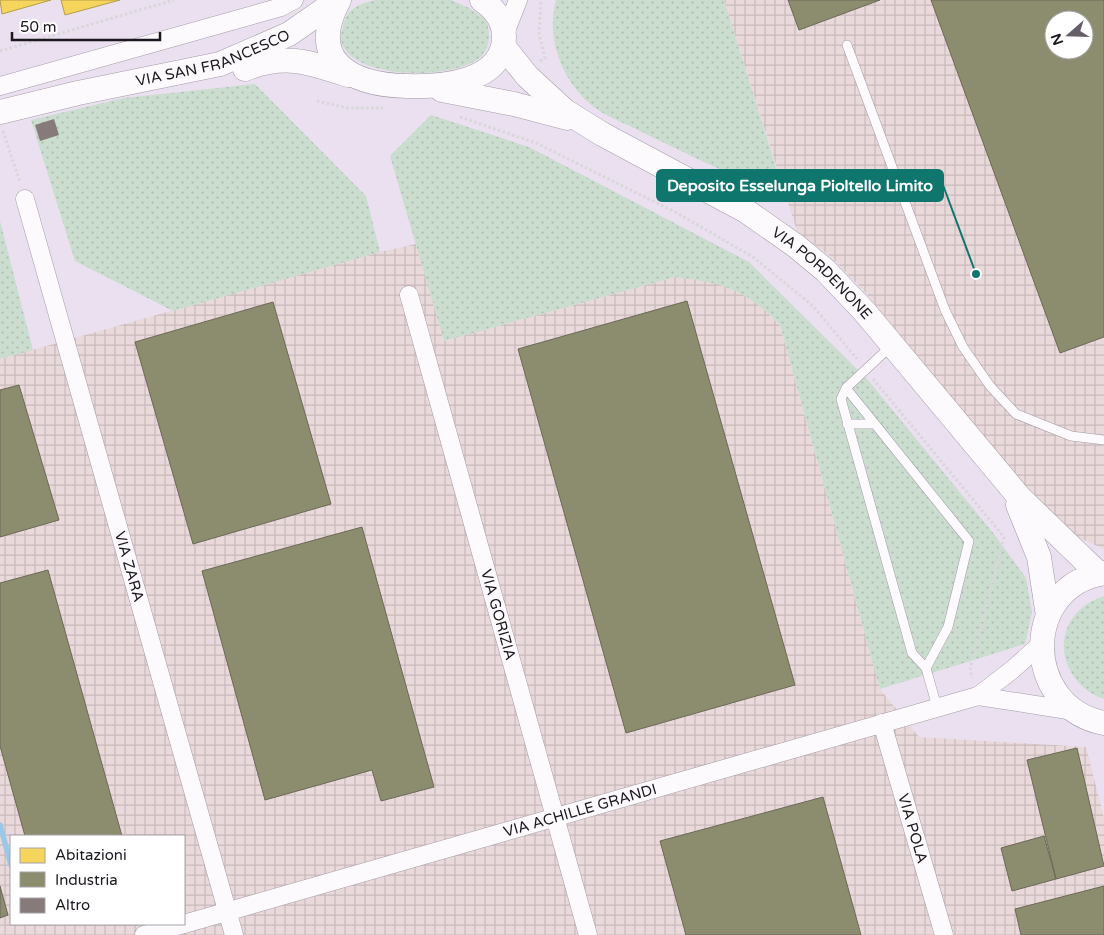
<svg xmlns="http://www.w3.org/2000/svg" width="1104" height="935" font-family="'Varela Round',sans-serif">
	<style>
		.industrial { fill: url(#industrial-grid); fill-rule: evenodd }
		.grass { fill: url(#grass-dots) }
		.homes { fill: #f6d55c; stroke: #b59c4a }
		.industry { fill: #8c8c6e; stroke: #6b6957; fill-rule: evenodd }
		.lines { fill: none; stroke-linecap: round; stroke-linejoin: round }
		.stream { stroke: #99c9e7; stroke-width: 5.5 }
		.building { fill: #867a7a }
		.lane-casing { stroke: #a49ca8; stroke-width: 10 }
		.street-casing { stroke: #a49ca8; stroke-width: 19 }
		.secondary-casing { stroke: #a49ca8; stroke-width: 25 }
		.path { stroke: #d9d7db; stroke-width: 3; stroke-dasharray: 2.5 2.5; stroke-linecap: butt }
		.lane { stroke: #fcfafd; stroke-width: 9 }
		.street { stroke: #fcfafd; stroke-width: 18 }
		.secondary { stroke: #fcfafd; stroke-width: 24 }
		.labels { text-anchor: middle; stroke-width: 5; stroke-linejoin: round; paint-order: stroke }
		.street-label { font-size: 15px; fill: #1d1720; stroke: #fff }
		.leader { fill: none; stroke: #0f766e; stroke-width: 2 }
		.callout-dot { fill: #0f766e; stroke: #fff; stroke-width: 2 }
		.callout { fill: #0f766e; stroke: #0f766e; stroke-width: 2 }
		.callout-label { font-size: 16px; text-anchor: middle; font-weight: bold; fill: #fff }
	</style>
	<defs>
		<pattern id="industrial-grid" width="8" height="8" patternUnits="userSpaceOnUse" patternTransform="scale(1.25)"><rect width="8" height="8" fill="#ead9da"/><path d="M0 4h8M4 0v8" fill="none" stroke="#c8babb"/></pattern>
		<pattern id="grass-dots" width="8" height="8" patternUnits="userSpaceOnUse" patternTransform="scale(1.25)"><rect width="8" height="8" fill="#cbddcf"/><path d="M2 2h.1M6 6h.1" fill="none" stroke="#aebdb1" stroke-width="1.8" stroke-linecap="round"/></pattern>
	</defs>
	<rect width="100%" height="100%" fill="#eae0ef"/>
	<!-- industrial -->
	<path class="industrial" d="M 724,0 L 1104,0 L 1104,549 L 1064,531 L 1047,514 L 865,292 L 830,256 L 797,231 ZM 1054,20 L 1084,20 L 1084,50 L 1054,50 Z
		M 416,244 L 444,341 L 675,277 L 711,281 L 737,291 L 760,305 L 780,326 L 880,689 L 919,737 L 1086,747 L 1104,818 L 1104,935 L 0,935 L 0,359 L 380,252 ZM 11,836 L 184,836 L 184,924 L 11,924 Z"/>
	<!-- grass -->
	<path class="grass" d="M 376,0 L 451,0 L 469,8 L 487,20 C 489,33 491,42 484,53 C 467,80 352,83 341,41 C 340,37 342,31 343,26 C 346,9 360,3 376,0 Z
		M 556,0 L 724,0 L 785,196 C 735,178 689,155 642,132 C 625,123 603,116 589,103 C 561,78 546,37 556,0 Z
		M 255,84 L 366,196 L 380,252 L 173,311 L 75,261 L 31,120 L 124,98 Z
		M 431,115 L 529,147 L 749,262 L 868,380 L 994,534 L 1026,578 L 1032,612 L 1025,644 L 880,689 L 780,325 C 745,289 724,283 675,277 L 444,341 L 390,156 Z
		M 0,221 L 33,350 L 0,359 Z
		M 1104,596 L 1104,699 C 1070,688 1050,646 1075,615 C 1083,605 1093,600 1104,596 Z"/>
	<!-- homes -->
	<path class="homes" d="M 0,0 L 51,0 L 2,14 Z
		M 61,0 L 120,0 L 65,15 Z"/>
	<!-- industry -->
	<path class="industry" d="M 788,0 L 880,0 L 799,30 Z
		M 931,0 L 1104,0 L 1104,337 L 1060,353 ZM 1054,20 L 1084,20 L 1084,50 L 1054,50 Z
		M 687,301 L 795,685 L 626,733 L 518,349 Z
		M 273,302 L 331,504 L 193,544 L 135,342 Z
		M 19,385 L 59,520 L 0,537 L 0,390 Z
		M 362,527 L 434,787 L 381,801 L 372,770 L 265,800 L 202,571 Z
		M 48,570 L 122,836 L 25,836 L 0,746 L 0,583 Z
		M 1077,748 L 1104,866 L 1056,879 L 1027,760 Z
		M 823,797 L 861,935 L 686,935 L 660,841 Z
		M 1044,836 L 1056,879 L 1012,891 L 1001,848 Z
		M 0,886 L 8,915 L 0,918 Z
		M 1104,886 L 1104,935 L 1021,935 L 1015,909 Z"/>
	<g class="lines">
		<!-- stream -->
		<path class="stream" d="M 0,825 L 11,865"/>
	</g>
	<!-- building -->
	<path class="building" d="M 54,119 L 59,135 L 40,141 L 35,125 Z"/>
	<g class="lines">
		<!-- lane casing -->
		<g class="lane-casing">
			<path id="lane" d="M 847,45 L 945,310 L 963,347 L 990,386 L 1016,414 L 1071,436 L 1104,440
				M 846,388 L 969,541 L 948,627 L 926,668 L 912,653 L 841,399 L 846,388 L 891,346
				M 847,424 L 874,424
				M 926,668 L 937,707"/>
		</g>
		<!-- street casing -->
		<g class="street-casing">
			<g id="street">
				<path d="M 504,36 L 518,0"/>
				<path d="M 0,86 L 281,7 L 294,0"/>
				<path id="s1" d="M 25,199 L 234,935"/>
				<path id="s2" d="M 409,295 L 588,935"/>
				<path d="M 1041,644 L 1012,670 L 978,696 L 1074,711"/>
				<path id="s3" d="M 882,723 L 944,935"/>
				<path id="s4" d="M 184,924 L 978,696"/>
				<path d="M 144,935 L 184,924"/>
			</g>
		</g>
		<!-- secondary casing -->
		<g class="secondary-casing">
			<g id="secondary">
				<path d="M 339,0 C 306,61 351,85 407,86 C 440,87 504,83 504,37 C 504,21 496,10 482,0"/>
				<path id="s5" d="M 504,47 L 527,76 L 565,111 L 602,134 L 746,211 L 796,246 L 825,270 L 864,311 L 1020,498 L 1099,574"/>
				<path d="M 245,69 C 285,53 309,62 348,75"/>
				<path d="M 442,90 L 514,104 L 567,118"/>
				<path id="s6" d="M 0,112 L 78,93 L 220,64 L 289,34 L 338,0"/>
				<path d="M 1018,505 L 1039,557 L 1048,616"/>
				<path d="M 1104,573 C 1021,586 1022,707 1104,723"/>
			</g>
		</g>
		<!-- path -->
		<path class="path" d="M 0,51 L 174,0
			M 540,61 L 545,58 L 539,34 L 541,0
			M 317,101 L 347,108 L 383,108
			M 460,117 L 536,143 L 677,213 L 753,257 L 813,306 L 857,359
			M 3,131 L 20,182
			M 873,379 L 1004,537 L 970,670 L 972,678"/>
		<!-- lane -->
		<use href="#lane" class="lane"/>
		<!-- street -->
		<use href="#street" class="street"/>
		<!-- secondary -->
		<use href="#secondary" class="secondary"/>
	</g>
	<g class="labels">
		<!-- street labels -->
		<g class="street-label">
			<text dy="5" stroke="none"><textPath href="#s6" startOffset="220">VIA SAN FRANCESCO</textPath></text>
			<text dy="5" stroke="none"><textPath href="#s5" startOffset="394">VIA PORDENONE</textPath></text>
			<text dy="5" stroke="none"><textPath href="#s1" startOffset="382">VIA ZARA</textPath></text>
			<text dy="5" stroke="none"><textPath href="#s2" startOffset="332">VIA GORIZIA</textPath></text>
			<text dy="5" stroke="none"><textPath href="#s4" startOffset="412">VIA ACHILLE GRANDI</textPath></text>
			<text dy="5" stroke="none"><textPath href="#s3" startOffset="110">VIA POLA</textPath></text>
		</g>
	</g>
	<!-- callouts -->
	<path class="leader" d="M976 274L943 185"/>
	<circle class="callout-dot" cx="976" cy="274" r="5"/>
	<rect class="callout" x="657" y="170" width="286" height="31" rx="5"/>
	<g class="callout-label">
		<text x="800" y="191">Deposito Esselunga Pioltello Limito</text>
	</g>
	<!-- legend -->
	<rect x="10" y="835" width="175" height="90" fill="#ffffff" stroke="#a5a2a6"/>
	<rect x="20" y="848" width="25" height="15" fill="#f6d55c" stroke="#a5a2a6"/>
	<text x="55" y="860" font-size="15" fill="#1d1720">Abitazioni</text>
	<rect x="20" y="872" width="25" height="15" fill="#8c8c6e" stroke="#a5a2a6"/>
	<text x="55" y="885" font-size="15" fill="#1d1720">Industria</text>
	<rect x="20" y="898" width="25" height="15" fill="#867a7a" stroke="#a5a2a6"/>
	<text x="55" y="910" font-size="15" fill="#1d1720">Altro</text>
	<!-- north arrow -->
	<g transform="translate(1069 35) rotate(250)"><circle r="24" fill="#ffffff" stroke="#a5a2a6"/>
	<path d="M0-4L9 19L0 12L-9 19Z" fill="#655d68"/>
	<text y="-8" font-size="14" font-weight="bold" text-anchor="middle" fill="#1d1720">N</text>
	</g>
	<!-- scale -->
	<path d="M12 32v8h148v-8" fill="none" stroke="#1d1720" stroke-width="2.5"/>
	<text x="20" y="32" font-size="15" fill="#1d1720" stroke="#ffffff" stroke-width="4" paint-order="stroke">50 m</text>
</svg>
